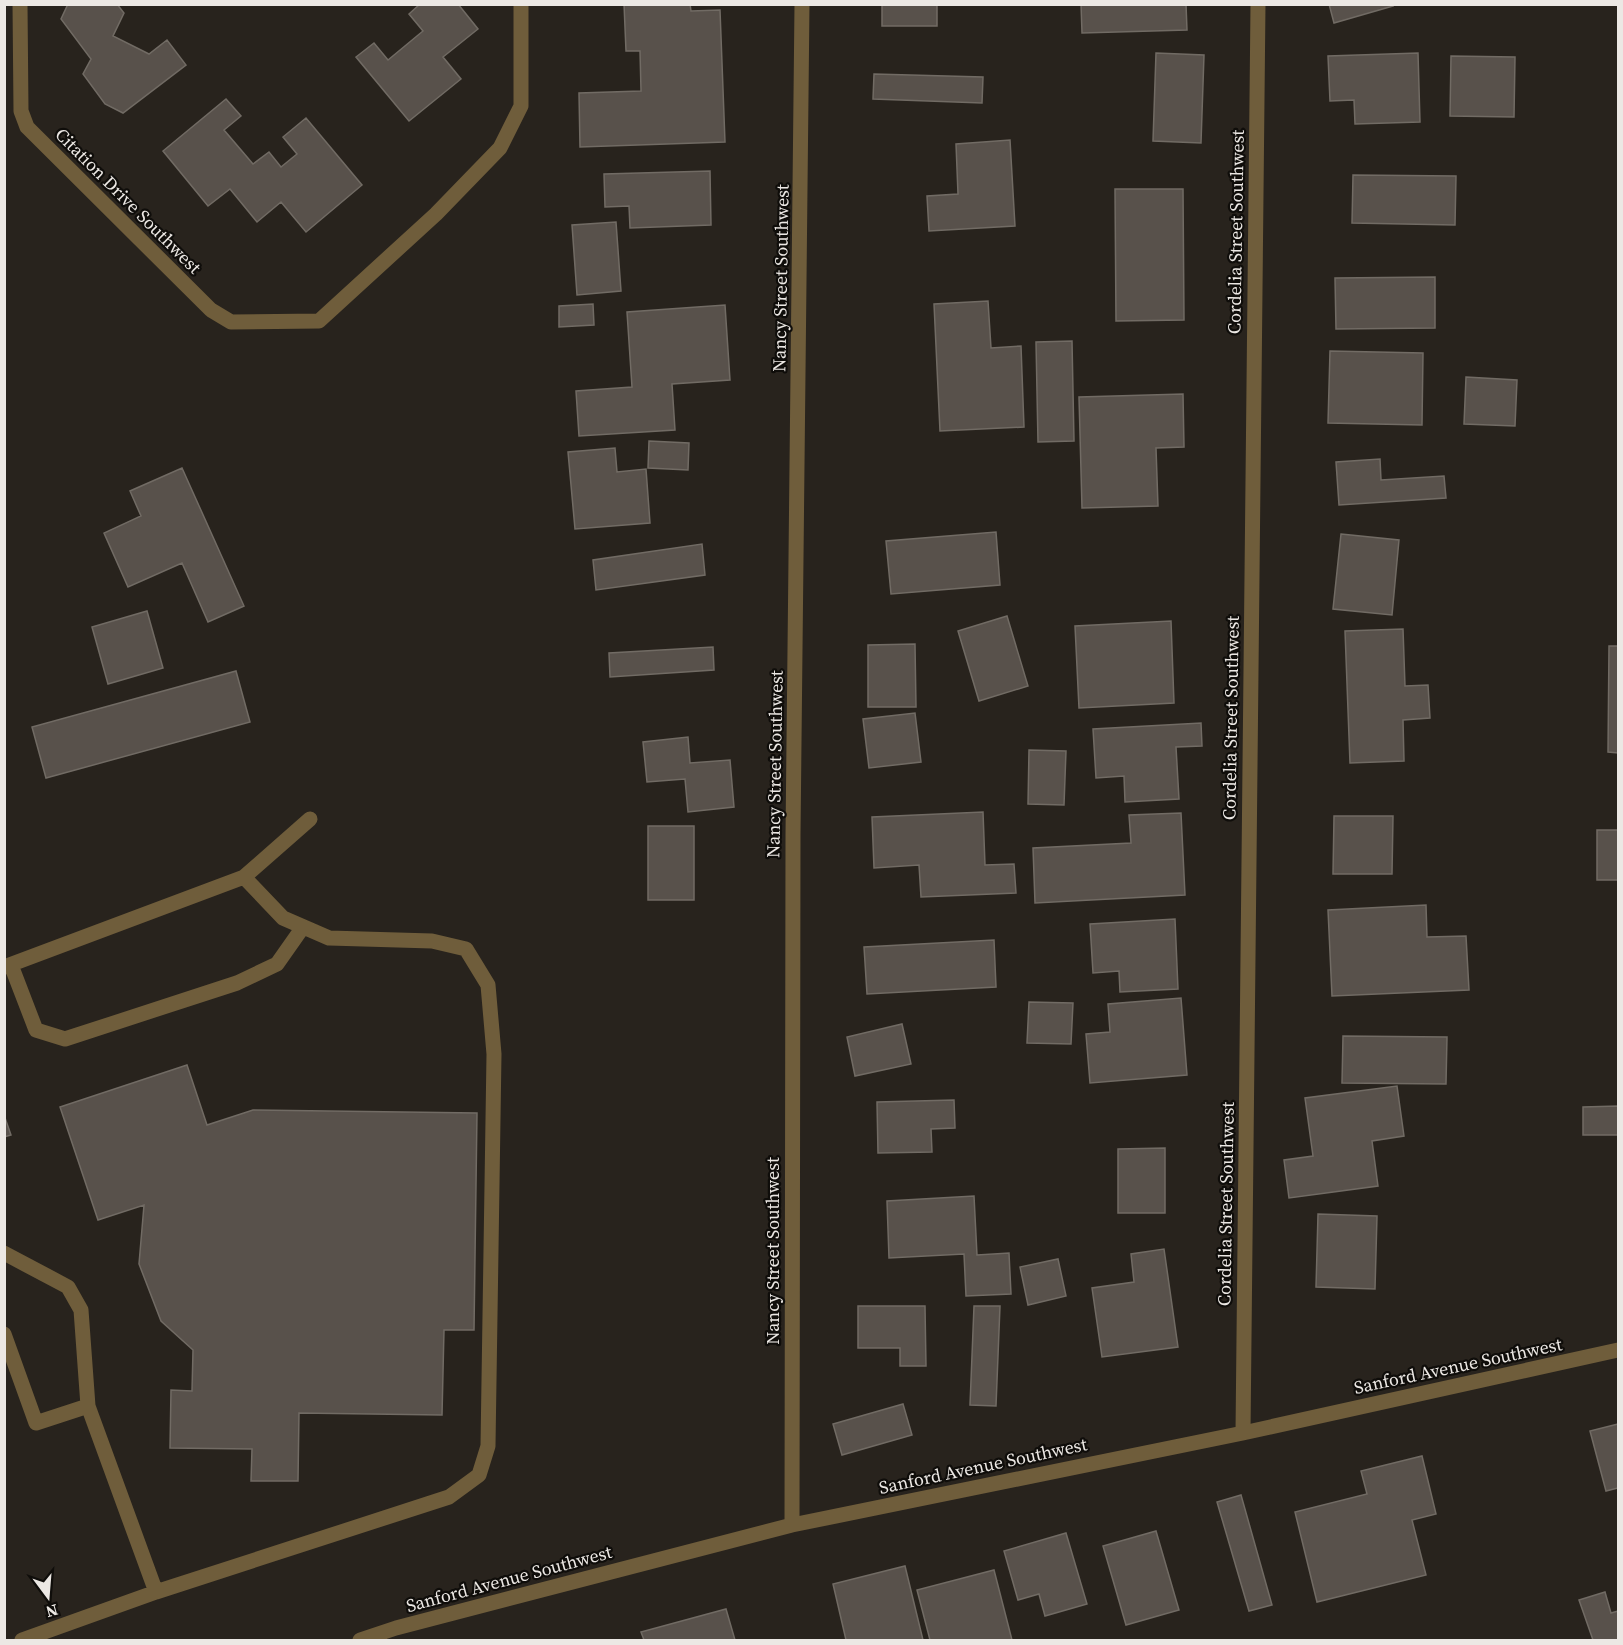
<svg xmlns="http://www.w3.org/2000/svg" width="1623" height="1645" font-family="'Source Serif 4',serif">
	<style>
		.building { fill: #58514b; stroke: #716b64; stroke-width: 1.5 }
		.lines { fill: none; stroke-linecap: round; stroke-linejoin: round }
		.minor { stroke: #6f5d3b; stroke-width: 15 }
		.labels { text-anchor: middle; stroke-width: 4.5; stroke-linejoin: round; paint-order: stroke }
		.street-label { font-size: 18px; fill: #ece8e4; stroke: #0f0d0a }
	</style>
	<rect width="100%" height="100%" fill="#28231d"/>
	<!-- building -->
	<path class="building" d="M 68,4 L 117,4 L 124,13 L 113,36 L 149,54 L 167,40 L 186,65 L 123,113 L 105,104 L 83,74 L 91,59 L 61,19 Z
		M 420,4 L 458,4 L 478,29 L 443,57 L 461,79 L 409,121 L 356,57 L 374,43 L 388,60 L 423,31 L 409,14 Z
		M 624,4 L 690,4 L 691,11 L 720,10 L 725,142 L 580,147 L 579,93 L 641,91 L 640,51 L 626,51 Z
		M 882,4 L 937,4 L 937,26 L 882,26 Z
		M 1081,4 L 1186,4 L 1187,30 L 1082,33 Z
		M 1329,4 L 1392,4 L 1393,6 L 1334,23 Z
		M 1156,53 L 1204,55 L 1201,143 L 1153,141 Z
		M 1418,53 L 1420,122 L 1355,124 L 1354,100 L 1330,101 L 1328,56 Z
		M 1451,56 L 1515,57 L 1514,117 L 1450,116 Z
		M 874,74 L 983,77 L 982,103 L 873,99 Z
		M 226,99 L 241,116 L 224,130 L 253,164 L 269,152 L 281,167 L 297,154 L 283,137 L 306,118 L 362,185 L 306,232 L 281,202 L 257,222 L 230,189 L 208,206 L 163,151 Z
		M 1010,140 L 1015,226 L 929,231 L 927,196 L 958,194 L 956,144 Z
		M 710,171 L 711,225 L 630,228 L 629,206 L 605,207 L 604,174 Z
		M 1353,175 L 1456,176 L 1455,225 L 1352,223 Z
		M 1115,189 L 1183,189 L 1184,320 L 1116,321 Z
		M 616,222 L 621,291 L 577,295 L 572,225 Z
		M 1435,277 L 1435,328 L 1336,329 L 1335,278 Z
		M 988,301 L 991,348 L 1021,346 L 1024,427 L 940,431 L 934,304 Z
		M 593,304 L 594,325 L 559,327 L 559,306 Z
		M 725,305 L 730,380 L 672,384 L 675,430 L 579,436 L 576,391 L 632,387 L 627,312 Z
		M 1072,341 L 1074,441 L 1038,442 L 1036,342 Z
		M 1330,351 L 1423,353 L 1422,425 L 1328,423 Z
		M 1466,377 L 1517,380 L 1515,426 L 1464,424 Z
		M 1183,394 L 1184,447 L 1156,448 L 1158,506 L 1082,508 L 1079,397 Z
		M 649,441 L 689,443 L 688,470 L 648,468 Z
		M 615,448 L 617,472 L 646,469 L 650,523 L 575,529 L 568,452 Z
		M 1380,459 L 1381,480 L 1444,476 L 1446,498 L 1339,505 L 1336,462 Z
		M 182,468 L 244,606 L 208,622 L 182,563 L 128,587 L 104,533 L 141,516 L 130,491 Z
		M 996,532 L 1000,585 L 891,594 L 886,541 Z
		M 1341,534 L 1399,540 L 1392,615 L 1333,609 Z
		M 702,544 L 705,575 L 596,590 L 593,560 Z
		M 147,611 L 163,668 L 108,684 L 92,627 Z
		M 1007,616 L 1028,686 L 979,701 L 958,631 Z
		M 1171,621 L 1174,703 L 1079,708 L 1075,626 Z
		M 1403,629 L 1405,686 L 1428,685 L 1430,718 L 1403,720 L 1404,761 L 1350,763 L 1345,631 Z
		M 915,644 L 916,707 L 868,707 L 868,645 Z
		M 1609,646 L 1618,646 L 1618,753 L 1608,752 Z
		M 713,647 L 714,670 L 610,677 L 609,653 Z
		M 236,671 L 250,722 L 46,778 L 32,727 Z
		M 915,713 L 921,762 L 869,768 L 863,719 Z
		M 1201,723 L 1202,746 L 1176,747 L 1179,799 L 1125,802 L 1124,776 L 1096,778 L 1093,729 Z
		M 688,737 L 690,763 L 730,760 L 734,807 L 688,812 L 685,779 L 647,782 L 643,742 Z
		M 1029,750 L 1066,751 L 1064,805 L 1028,804 Z
		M 983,812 L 985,865 L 1014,864 L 1016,893 L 921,897 L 919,865 L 874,868 L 872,817 Z
		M 1181,813 L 1185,895 L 1035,903 L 1033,848 L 1131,843 L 1129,815 Z
		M 1334,816 L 1393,816 L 1392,874 L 1333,874 Z
		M 648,826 L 694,826 L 694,900 L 648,900 Z
		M 1597,830 L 1618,830 L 1618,880 L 1597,880 Z
		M 1426,905 L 1427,937 L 1466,936 L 1469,990 L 1332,996 L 1328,910 Z
		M 1175,919 L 1178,989 L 1120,992 L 1119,971 L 1093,973 L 1090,924 Z
		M 994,940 L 996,987 L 867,994 L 864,947 Z
		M 1181,998 L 1187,1075 L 1090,1083 L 1086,1034 L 1110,1032 L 1108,1004 Z
		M 1029,1002 L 1073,1003 L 1071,1044 L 1027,1043 Z
		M 902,1024 L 911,1064 L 855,1076 L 847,1037 Z
		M 1343,1036 L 1447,1037 L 1446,1084 L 1342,1083 Z
		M 187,1065 L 207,1125 L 253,1110 L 477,1113 L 474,1330 L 444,1330 L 442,1415 L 299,1413 L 298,1481 L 251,1481 L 252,1449 L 170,1448 L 171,1390 L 192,1391 L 193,1350 L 161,1321 L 139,1264 L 144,1205 L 98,1220 L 60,1107 Z
		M 1397,1086 L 1404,1136 L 1372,1141 L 1378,1186 L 1289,1198 L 1284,1160 L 1313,1156 L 1305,1098 Z
		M 954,1100 L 955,1128 L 931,1129 L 932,1152 L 878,1153 L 877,1102 Z
		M 1618,1106 L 1618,1135 L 1583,1135 L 1583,1107 Z
		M 4,1115 L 11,1135 L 4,1137 Z
		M 1165,1148 L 1165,1213 L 1118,1213 L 1118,1149 Z
		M 974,1196 L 977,1255 L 1009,1253 L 1011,1294 L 966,1296 L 964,1254 L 889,1258 L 887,1201 Z
		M 1318,1214 L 1377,1216 L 1375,1289 L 1316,1287 Z
		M 1164,1249 L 1178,1347 L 1102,1357 L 1092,1288 L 1134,1282 L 1131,1254 Z
		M 1058,1259 L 1066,1296 L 1028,1305 L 1020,1267 Z
		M 858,1306 L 925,1306 L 926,1366 L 900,1366 L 900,1348 L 858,1348 Z
		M 974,1306 L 1000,1306 L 996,1406 L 970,1405 Z
		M 903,1404 L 912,1435 L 842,1455 L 833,1424 Z
		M 1618,1424 L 1618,1488 L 1606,1491 L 1590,1431 Z
		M 1422,1456 L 1436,1514 L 1412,1520 L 1426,1575 L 1317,1602 L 1295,1512 L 1367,1494 L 1361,1471 Z
		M 1241,1495 L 1272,1605 L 1249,1611 L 1217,1502 Z
		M 1156,1531 L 1179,1610 L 1126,1625 L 1103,1546 Z
		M 1066,1533 L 1087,1604 L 1045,1616 L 1039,1594 L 1018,1600 L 1004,1551 Z
		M 905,1566 L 923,1640 L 846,1640 L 833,1584 Z
		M 994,1570 L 1012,1640 L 930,1640 L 917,1590 Z
		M 1605,1592 L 1611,1613 L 1618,1611 L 1618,1640 L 1593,1640 L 1579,1600 Z
		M 726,1609 L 735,1640 L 644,1640 L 641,1632 Z"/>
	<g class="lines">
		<!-- minor -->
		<path class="minor" d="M 20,4 L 21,111 L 27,127 L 211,310 L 231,322 L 319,321 L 436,214 L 500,148 L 521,106 L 521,4
			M 11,965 L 36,1030 L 65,1039 L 237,983 L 277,964 L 303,927
			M 4,967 L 244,877 L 310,819
			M 4,1253 L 68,1287 L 81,1310 L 88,1406
			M 4,1334 L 36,1423 L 88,1406 L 156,1592
			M 1243,1433 L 1258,4
			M 792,1525 L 793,835 L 802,4
			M 22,1640 L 156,1592 L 449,1497 L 479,1475 L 488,1446 L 494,1054 L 488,985 L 466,949 L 432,941 L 329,938 L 283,918 L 244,877
			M 360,1640 L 396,1628 L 792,1525 L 1243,1433 L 1618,1350"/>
	</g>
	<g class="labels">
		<!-- street labels -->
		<g class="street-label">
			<text transform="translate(128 201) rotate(45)" y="6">Citation Drive Southwest</text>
			<text transform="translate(1236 232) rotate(-89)" y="6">Cordelia Street Southwest</text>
			<text transform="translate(781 278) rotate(-89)" y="6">Nancy Street Southwest</text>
			<text transform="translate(1231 718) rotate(-89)" y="6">Cordelia Street Southwest</text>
			<text transform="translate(775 764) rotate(-89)" y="6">Nancy Street Southwest</text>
			<text transform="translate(1226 1204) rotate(-89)" y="6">Cordelia Street Southwest</text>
			<text transform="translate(773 1251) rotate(-90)" y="6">Nancy Street Southwest</text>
			<text transform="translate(1458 1366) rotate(-12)" y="6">Sanford Avenue Southwest</text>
			<text transform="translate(983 1466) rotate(-12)" y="6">Sanford Avenue Southwest</text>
			<text transform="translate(509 1579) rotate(-15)" y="6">Sanford Avenue Southwest</text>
		</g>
	</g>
	<!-- border -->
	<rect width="1623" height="1645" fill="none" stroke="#ece8e4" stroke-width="12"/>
	<!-- north arrow -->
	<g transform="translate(48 1597) rotate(164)" stroke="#0f0d0a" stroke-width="4.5" paint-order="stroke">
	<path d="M0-4.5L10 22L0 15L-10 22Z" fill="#ece8e4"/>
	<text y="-9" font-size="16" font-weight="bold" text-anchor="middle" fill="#ece8e4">N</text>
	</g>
</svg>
